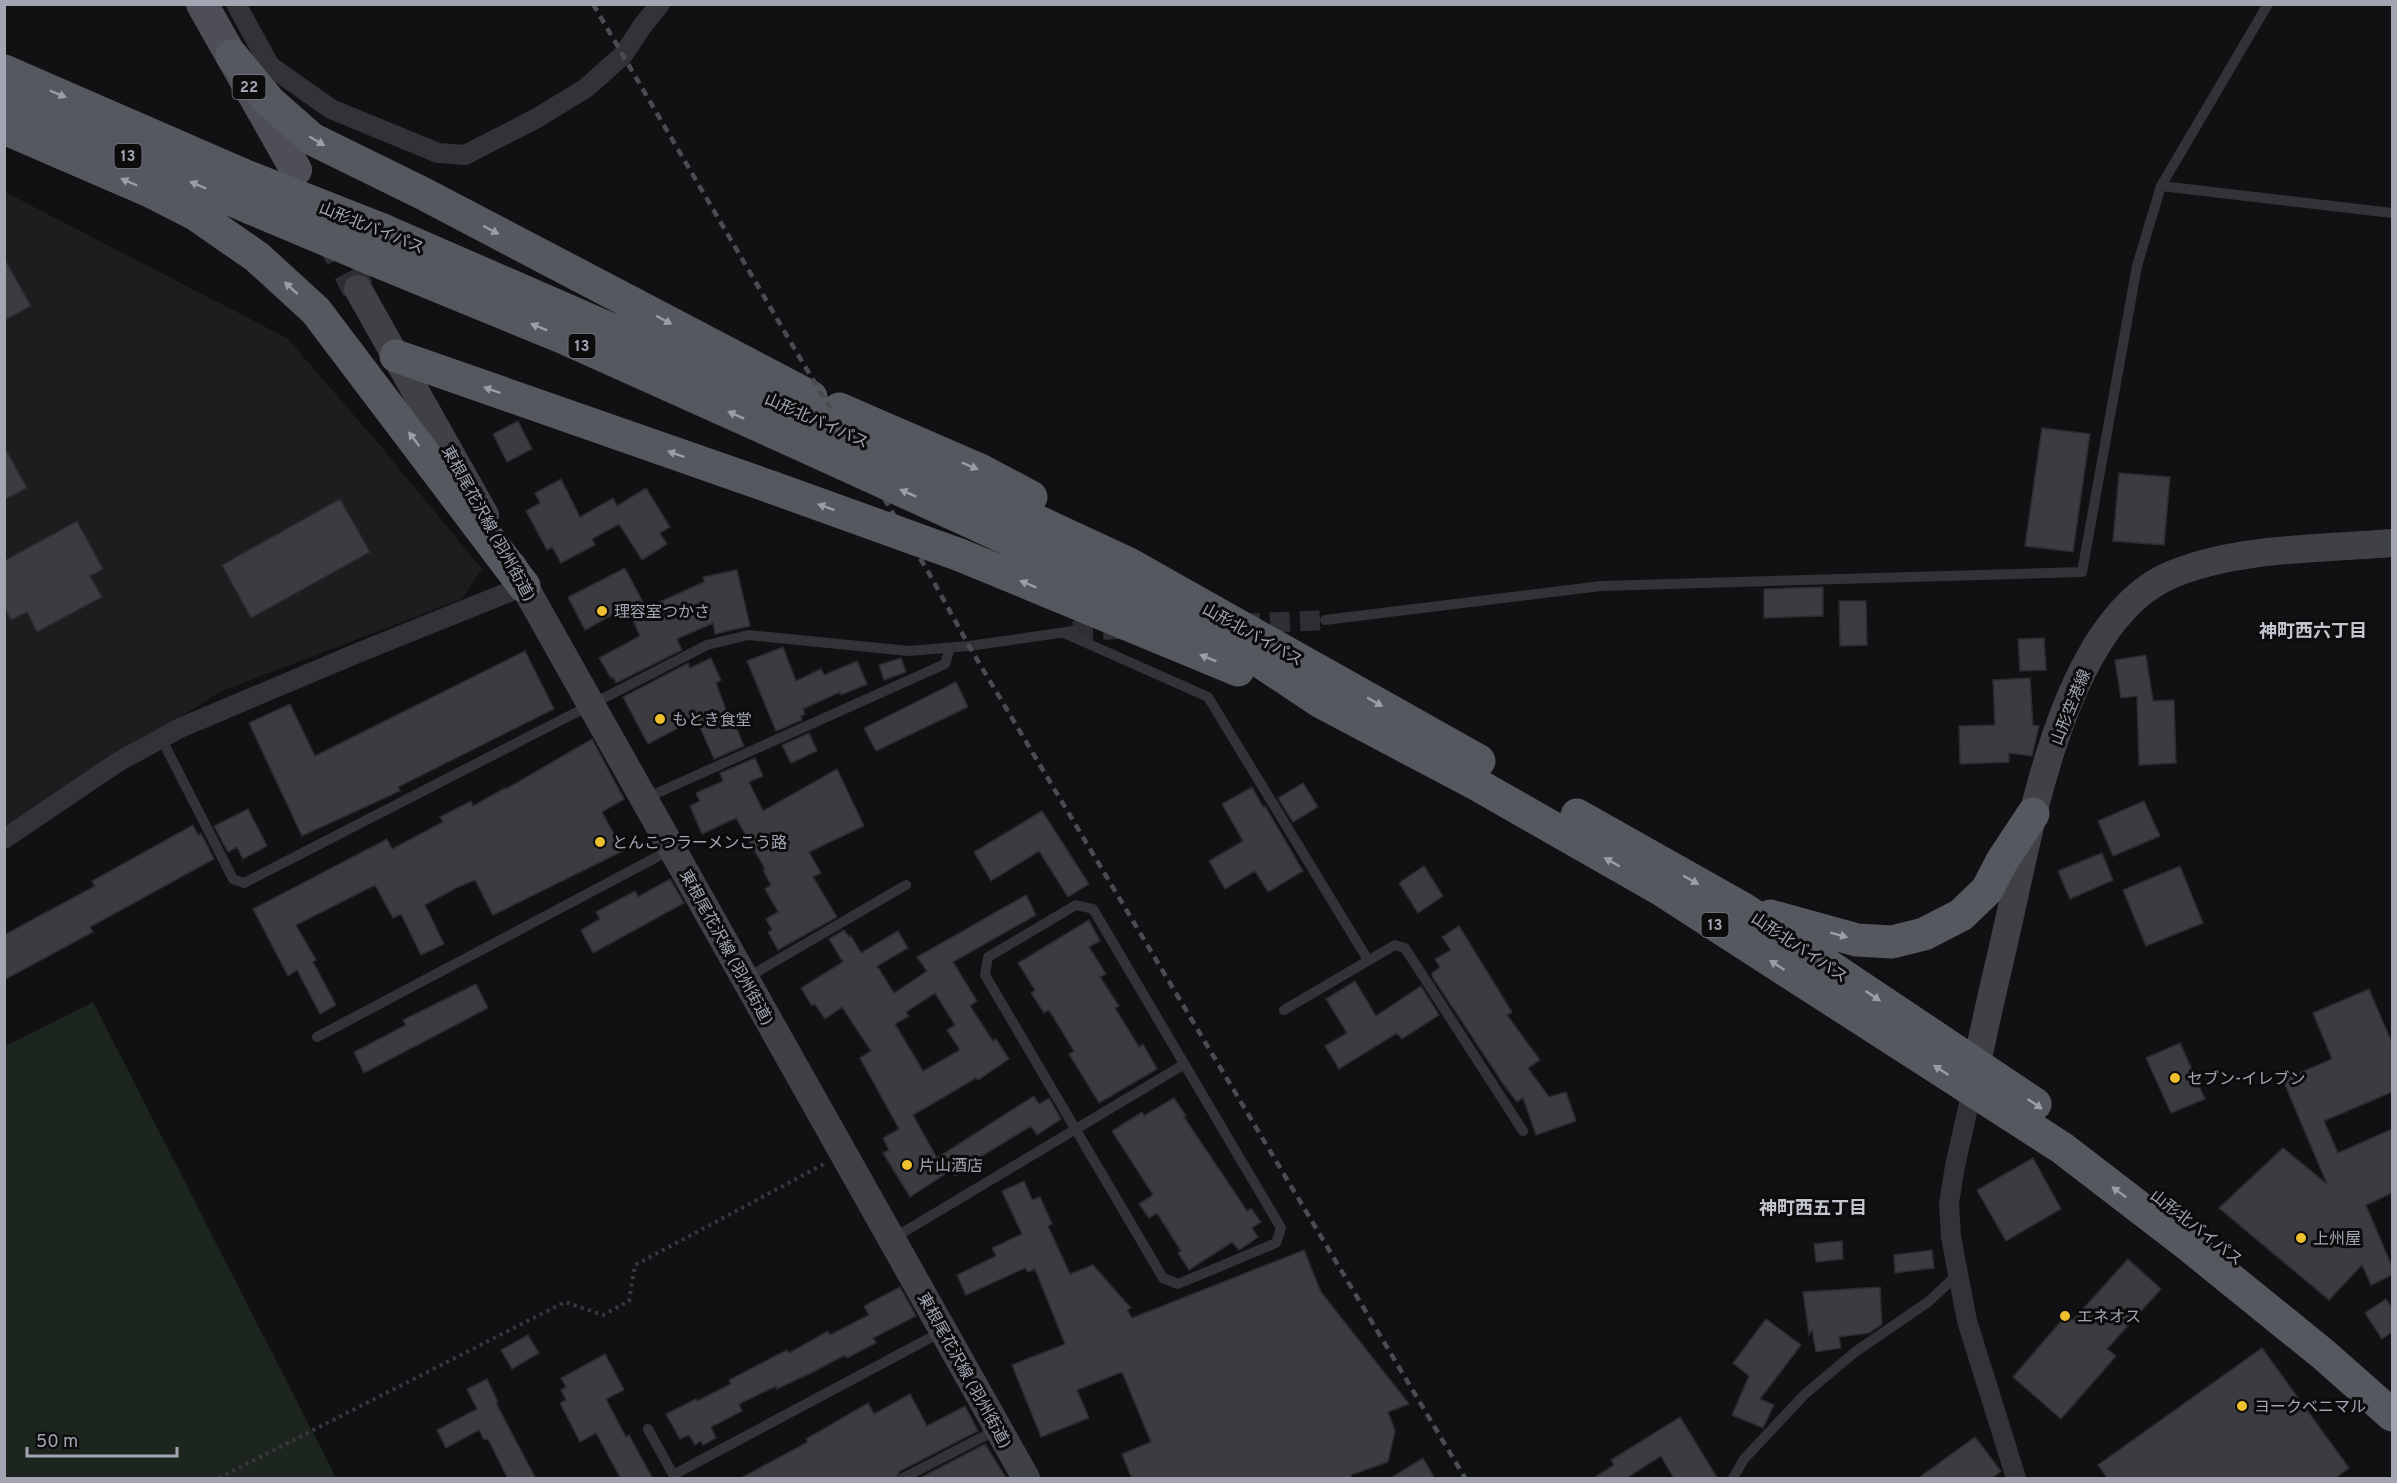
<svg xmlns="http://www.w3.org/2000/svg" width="2397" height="1483" font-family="Overpass,'Noto Sans JP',sans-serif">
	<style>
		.built { fill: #1d1d1f }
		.green { fill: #1d251f }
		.building { fill: #3b3b40; stroke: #2b2b2f; stroke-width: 1.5; fill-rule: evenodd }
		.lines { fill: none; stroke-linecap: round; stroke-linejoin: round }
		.minor-tunnel { stroke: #2e2f33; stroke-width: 20; stroke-dasharray: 20 10; stroke-linecap: butt }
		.primary-tunnel { stroke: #2e2f33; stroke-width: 32; stroke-dasharray: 32 16; stroke-linecap: butt }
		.path { stroke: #38393e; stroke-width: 4; stroke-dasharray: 3 4.5; stroke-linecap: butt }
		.service { stroke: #323237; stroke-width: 10 }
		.minor { stroke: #323237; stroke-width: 20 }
		.secondary { stroke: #404147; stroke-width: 28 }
		.primary { stroke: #4e4f56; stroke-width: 32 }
		.trunk { stroke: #56585f; stroke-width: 33 }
		.rail { stroke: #4b4c52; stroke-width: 4.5; stroke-dasharray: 8 6; stroke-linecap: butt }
		.trunk-bridge { stroke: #56585f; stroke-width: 33 }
		.oneway { fill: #9a9eab }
		.poi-dot { fill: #eec02d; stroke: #0c0c0d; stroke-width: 2 }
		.labels { text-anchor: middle; stroke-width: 6; stroke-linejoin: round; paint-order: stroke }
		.shield { fill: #0c0c0d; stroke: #757881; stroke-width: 1.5 }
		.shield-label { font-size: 15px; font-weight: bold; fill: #a2a6b3 }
		.street-label { font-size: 16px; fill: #a2a6b3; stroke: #0c0c0d }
		.poi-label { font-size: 16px; fill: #a2a6b3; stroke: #0c0c0d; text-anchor: start }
		.neighbourhood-label { font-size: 18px; font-weight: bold; fill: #c3c5cf; stroke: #0c0c0d }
	</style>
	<rect width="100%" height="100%" fill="#111113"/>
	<!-- built -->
	<path class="built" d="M 5,192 L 287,338 L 378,443 L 482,569 L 462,599 L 222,691 L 5,826 Z"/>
	<!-- green -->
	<path class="green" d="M 93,1002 L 336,1478 L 5,1478 L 5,1046 Z"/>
	<!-- building -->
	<path class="building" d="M 4,258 L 31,306 L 4,321 Z
		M 518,421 L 532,449 L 507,462 L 493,434 Z
		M 2042,428 L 2090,434 L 2073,552 L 2025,546 Z
		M 4,446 L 27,488 L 4,500 Z
		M 2119,473 L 2170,477 L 2164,545 L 2113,541 Z
		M 561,479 L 580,517 L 613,498 L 617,506 L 646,488 L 670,527 L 660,533 L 667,544 L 642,560 L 619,524 L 592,539 L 595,545 L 561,563 L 552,547 L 547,550 L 526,511 L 540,503 L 535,493 Z
		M 340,499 L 370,552 L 251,618 L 222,565 Z
		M 77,521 L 103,569 L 90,576 L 102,597 L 37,632 L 27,612 L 11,620 L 4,607 L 4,561 Z
		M 625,568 L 646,608 L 704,582 L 703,577 L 737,570 L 750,626 L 715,634 L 713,623 L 677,639 L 682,650 L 616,683 L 613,677 L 611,678 L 599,658 L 640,636 L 627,607 L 585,630 L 568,597 Z
		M 1823,587 L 1823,616 L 1764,618 L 1764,589 Z
		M 1839,601 L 1866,601 L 1867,645 L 1840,646 Z
		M 2044,638 L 2046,670 L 2020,671 L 2018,639 Z
		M 783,647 L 796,681 L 821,669 L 824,675 L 857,661 L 867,684 L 841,695 L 840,692 L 803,709 L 805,714 L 801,716 L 802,720 L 776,731 L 747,661 Z
		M 525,651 L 554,709 L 398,787 L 400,791 L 302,836 L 249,723 L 290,704 L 315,756 Z
		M 2146,655 L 2153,701 L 2174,700 L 2176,763 L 2139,765 L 2137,696 L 2121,698 L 2115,660 Z
		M 711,658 L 721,680 L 716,683 L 730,721 L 733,720 L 744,746 L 714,759 L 699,725 L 697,726 L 695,719 L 648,744 L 623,697 L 688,663 L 690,668 Z
		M 901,658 L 906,672 L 884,680 L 879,665 Z
		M 2030,678 L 2033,725 L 2039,726 L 2032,756 L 2009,753 L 2009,762 L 1960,764 L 1959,726 L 1995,725 L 1993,680 Z
		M 956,682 L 968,707 L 876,751 L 864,728 Z
		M 809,733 L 817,751 L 791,763 L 782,745 Z
		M 592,739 L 624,799 L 602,812 L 623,851 L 493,915 L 475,880 L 456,888 L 425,905 L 444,944 L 421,955 L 401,914 L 393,918 L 375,885 L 296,925 L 316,960 L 313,962 L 336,1005 L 320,1014 L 297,970 L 288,976 L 253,909 L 387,839 L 392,849 L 443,822 L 440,817 L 471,801 L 473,806 L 505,788 L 506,789 Z
		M 755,758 L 763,776 L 749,782 L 763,811 L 837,769 L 864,826 L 809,852 L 821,873 L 813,877 L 837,917 L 778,950 L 768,932 L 772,930 L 766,919 L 778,912 L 765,889 L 771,885 L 763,870 L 765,869 L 736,818 L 702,834 L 690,806 L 700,801 L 696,793 L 723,781 L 720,773 Z
		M 1303,783 L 1318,807 L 1293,822 L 1278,798 Z
		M 1252,787 L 1263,807 L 1265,806 L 1303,871 L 1268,892 L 1255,871 L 1225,889 L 1209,861 L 1243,841 L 1222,804 Z
		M 2144,801 L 2160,836 L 2113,856 L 2098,821 Z
		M 248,809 L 267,846 L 243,859 L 237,847 L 228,852 L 214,826 Z
		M 1042,811 L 1089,884 L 1068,897 L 1039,851 L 991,881 L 974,852 Z
		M 193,825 L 198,835 L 201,833 L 214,859 L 90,927 L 93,932 L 4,980 L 4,935 L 95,886 L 92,881 Z
		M 2102,853 L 2113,880 L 2070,899 L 2058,871 Z
		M 1424,866 L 1443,896 L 1418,913 L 1399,883 Z
		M 2180,866 L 2203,923 L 2146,946 L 2123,890 Z
		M 670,879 L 684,903 L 593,953 L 581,930 L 600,919 L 596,912 L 635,891 L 638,897 Z
		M 1026,895 L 1036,915 L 953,962 L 977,1001 L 970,1006 L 993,1041 L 996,1039 L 1009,1059 L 978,1080 L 976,1078 L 913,1115 L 937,1158 L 1034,1096 L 1039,1104 L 1049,1098 L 1061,1119 L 1037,1135 L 1031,1126 L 974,1161 L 976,1163 L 955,1176 L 951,1170 L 910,1197 L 883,1153 L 889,1150 L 883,1138 L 899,1129 L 860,1058 L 871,1051 L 842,1007 L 825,1019 L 815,1004 L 812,1006 L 801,988 L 843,962 L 829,939 L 844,930 L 849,937 L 851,936 L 861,953 L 898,931 L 908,948 L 877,966 L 894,993 L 927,971 L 917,957 ZM 935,993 L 955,1025 L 947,1030 L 960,1050 L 923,1071 L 895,1024 L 909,1016 L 906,1012 Z
		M 1089,920 L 1100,941 L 1089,947 L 1106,974 L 1100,977 L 1119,1006 L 1115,1008 L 1139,1047 L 1143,1044 L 1157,1069 L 1099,1103 L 1069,1054 L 1074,1051 L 1049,1010 L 1044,1013 L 1031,993 L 1035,990 L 1018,963 Z
		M 1459,926 L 1512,1012 L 1507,1015 L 1540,1060 L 1528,1068 L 1549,1097 L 1566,1092 L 1576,1121 L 1536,1135 L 1523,1098 L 1517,1102 L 1504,1085 L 1433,978 L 1432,973 L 1440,967 L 1435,959 L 1451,950 L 1442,937 Z
		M 1355,981 L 1376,1016 L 1421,986 L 1439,1015 L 1402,1039 L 1397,1033 L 1339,1069 L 1325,1046 L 1347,1033 L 1326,999 Z
		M 476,984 L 488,1008 L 364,1073 L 354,1052 L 406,1025 L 403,1020 Z
		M 2369,989 L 2392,1043 L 2392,1092 L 2324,1121 L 2338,1153 L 2392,1129 L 2392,1193 L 2366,1205 L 2392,1267 L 2392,1275 L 2371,1285 L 2362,1265 L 2329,1300 L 2219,1208 L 2283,1148 L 2327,1184 L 2283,1080 L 2332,1059 L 2313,1013 Z
		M 2180,1043 L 2205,1099 L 2171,1113 L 2146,1058 Z
		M 1174,1098 L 1186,1116 L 1184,1117 L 1247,1211 L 1251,1208 L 1261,1222 L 1252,1228 L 1258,1237 L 1239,1250 L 1232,1242 L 1189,1270 L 1178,1253 L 1181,1251 L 1157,1213 L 1149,1218 L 1139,1204 L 1153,1195 L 1112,1131 L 1142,1112 L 1144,1116 Z
		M 2033,1158 L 2061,1209 L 2006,1241 L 1977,1190 Z
		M 1024,1181 L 1032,1200 L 1040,1197 L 1052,1224 L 1048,1226 L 1070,1274 L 1093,1265 L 1131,1308 L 1127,1310 L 1132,1318 L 1304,1250 L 1321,1292 L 1409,1404 L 1388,1412 L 1395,1431 L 1388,1462 L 1351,1475 L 1352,1479 L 1132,1479 L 1122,1454 L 1151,1442 L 1122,1372 L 1077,1390 L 1089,1418 L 1041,1437 L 1012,1365 L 1065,1344 L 1035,1269 L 1028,1272 L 1025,1268 L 966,1295 L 957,1275 L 996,1256 L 992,1248 L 1022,1234 L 1002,1191 Z
		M 1842,1241 L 1843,1259 L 1816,1262 L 1814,1244 Z
		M 1932,1250 L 1934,1268 L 1895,1273 L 1894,1255 Z
		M 2128,1259 L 2161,1289 L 2107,1349 L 2116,1356 L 2061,1419 L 2013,1377 L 2067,1314 L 2073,1320 Z
		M 900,1287 L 916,1316 L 873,1338 L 876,1343 L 847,1358 L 845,1355 L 815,1371 L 777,1389 L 776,1386 L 739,1404 L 742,1411 L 711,1427 L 716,1438 L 703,1445 L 701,1441 L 695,1445 L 689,1435 L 680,1439 L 666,1414 L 696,1399 L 697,1401 L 731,1384 L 729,1380 L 787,1350 L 789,1353 L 828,1331 L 830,1335 L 869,1315 L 864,1306 Z
		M 1880,1287 L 1882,1324 L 1869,1333 L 1839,1337 L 1841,1348 L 1816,1352 L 1812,1330 L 1809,1335 L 1803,1292 Z
		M 2386,1299 L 2392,1308 L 2392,1332 L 2382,1339 L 2365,1313 Z
		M 1766,1319 L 1801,1345 L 1760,1399 L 1774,1405 L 1763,1428 L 1732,1415 L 1749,1376 L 1733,1363 Z
		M 528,1335 L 539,1353 L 512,1369 L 501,1350 Z
		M 2262,1348 L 2349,1468 L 2334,1479 L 2108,1479 L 2098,1465 Z
		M 605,1354 L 624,1390 L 606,1399 L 626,1437 L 629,1435 L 653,1479 L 621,1479 L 596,1433 L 580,1442 L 560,1403 L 566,1400 L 561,1390 L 566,1387 L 561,1378 Z
		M 487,1379 L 498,1402 L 496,1403 L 536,1479 L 508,1479 L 488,1439 L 484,1440 L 479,1430 L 446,1448 L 437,1430 L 477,1409 L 467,1389 Z
		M 910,1394 L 927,1426 L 965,1406 L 978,1431 L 900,1471 L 896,1479 L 739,1479 L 808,1442 L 806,1439 L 868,1403 L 874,1414 Z
		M 1680,1417 L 1718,1479 L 1674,1479 L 1661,1456 L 1625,1479 L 1592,1479 L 1614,1465 L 1611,1460 Z
		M 1975,1437 L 2001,1471 L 1991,1479 L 1917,1479 Z
		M 985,1444 L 1007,1479 L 918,1479 Z
		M 1423,1458 L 1435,1479 L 1389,1479 Z"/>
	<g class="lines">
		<!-- minor-tunnel -->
		<path class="minor-tunnel" d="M 1240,624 L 1325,620
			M 1073,631 L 1124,629"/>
		<!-- primary-tunnel -->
		<path class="primary-tunnel" d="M 327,229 L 358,289"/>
		<!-- path -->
		<path class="path" d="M 219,1478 L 565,1302 L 603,1315 L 629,1301 L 635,1265 L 824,1164"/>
		<!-- service -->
		<path class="service" d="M 2161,186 L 2392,213
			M 1325,620 L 1601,586 L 2082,572 L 2137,266 L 2161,186 L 2268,4
			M 1064,633 L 1208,697 L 1368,960
			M 161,738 L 233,879 L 244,883 L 707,645 L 748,635 L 909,651 L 969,646 L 1073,631
			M 646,798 L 945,664 L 950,648
			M 1076,905 L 1093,909 L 1281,1228 L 1276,1243 L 1178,1284 L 1163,1278 L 985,975 L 988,957 Z
			M 745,979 L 906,885
			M 1284,1010 L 1395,945 L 1405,948 L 1523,1131
			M 317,1037 L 672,849
			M 892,1239 L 1183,1065
			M 648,1429 L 675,1478
			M 673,1475 L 943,1331
			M 903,1478 L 998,1429
			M 1733,1478 L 1744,1459 L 1804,1395 L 1855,1352 L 1928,1302 L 1957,1275"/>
		<!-- minor -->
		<path class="minor" d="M 236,4 L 270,66 L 331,109 L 438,153 L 465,155 L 537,118 L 586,88 L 623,55 L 643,25 L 660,4
			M 4,839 L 118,762 L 180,728 L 360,652 L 524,586
			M 1972,1090 L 1955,1166 L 1949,1204 L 1951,1237 L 1967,1321 L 2016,1478"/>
		<!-- secondary -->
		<path class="secondary" d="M 358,289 L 485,515
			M 513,566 L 1026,1478
			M 1973,1084 C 1983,1029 1997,975 2009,920 C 2032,819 2066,617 2173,574 C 2238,547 2322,549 2392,543"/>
		<!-- primary -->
		<path class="primary" d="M 202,4 L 296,170"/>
		<!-- trunk -->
		<path class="trunk" d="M 232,56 L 269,101 L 312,139 L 422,193 L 811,397
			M 4,71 L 243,175
			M 4,103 L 251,208
			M 4,128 L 150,191 L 195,214 L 257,257 L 316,311 L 524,586
			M 383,230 L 777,402
			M 372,259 L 562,337 L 789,439
			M 396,356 L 771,487
			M 839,409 L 982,471 L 1031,497
			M 989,499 L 1127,563 L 1479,761
			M 980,526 L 1237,646 L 1321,702 L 1478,785 L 1660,889 L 2062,1148 L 2187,1244 L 2323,1354 L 2392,1415
			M 960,555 L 1238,670
			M 1577,815 L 1742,908 L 2035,1104
			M 1770,916 L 1857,940 L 1892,942 L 1924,934 L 1961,915 L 1987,890 L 2002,861 L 2033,814"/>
		<!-- rail -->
		<path class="rail" d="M 593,4 L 797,353 L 930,575 L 969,646 L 1465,1478"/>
		<!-- trunk-bridge -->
		<path class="trunk-bridge" d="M 243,175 L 383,230
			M 251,208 L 372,259
			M 781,404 L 989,499
			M 789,439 L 980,526
			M 771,487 L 960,555"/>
	</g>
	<!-- one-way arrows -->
	<defs><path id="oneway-solid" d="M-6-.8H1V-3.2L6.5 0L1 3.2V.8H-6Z" transform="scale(1.5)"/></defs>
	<g class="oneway">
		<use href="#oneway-solid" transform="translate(58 94) rotate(23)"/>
		<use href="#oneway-solid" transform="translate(317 141) rotate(30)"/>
		<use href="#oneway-solid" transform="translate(129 182) rotate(-157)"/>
		<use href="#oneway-solid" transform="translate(198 185) rotate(-157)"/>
		<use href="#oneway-solid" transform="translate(491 230) rotate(28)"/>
		<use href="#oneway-solid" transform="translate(291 288) rotate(-137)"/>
		<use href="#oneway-solid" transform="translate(664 320) rotate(28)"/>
		<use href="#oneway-solid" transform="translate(539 327) rotate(-158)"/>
		<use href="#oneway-solid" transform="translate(492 390) rotate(-161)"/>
		<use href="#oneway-solid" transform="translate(736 415) rotate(-156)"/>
		<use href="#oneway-solid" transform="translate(414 439) rotate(-127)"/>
		<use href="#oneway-solid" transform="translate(676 454) rotate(-161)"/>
		<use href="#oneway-solid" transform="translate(970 466) rotate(23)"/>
		<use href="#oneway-solid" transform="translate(908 493) rotate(-156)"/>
		<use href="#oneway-solid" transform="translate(826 507) rotate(-160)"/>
		<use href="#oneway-solid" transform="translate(1028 584) rotate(-157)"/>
		<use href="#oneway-solid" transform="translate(1208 658) rotate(-158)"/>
		<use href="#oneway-solid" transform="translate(1375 702) rotate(29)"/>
		<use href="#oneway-solid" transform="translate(1612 862) rotate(-150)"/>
		<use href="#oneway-solid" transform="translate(1691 880) rotate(29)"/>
		<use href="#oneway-solid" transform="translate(1839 935) rotate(15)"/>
		<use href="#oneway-solid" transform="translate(1777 965) rotate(-147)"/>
		<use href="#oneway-solid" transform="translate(1873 996) rotate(34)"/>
		<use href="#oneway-solid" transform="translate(1941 1070) rotate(-147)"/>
		<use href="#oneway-solid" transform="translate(2035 1104) rotate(34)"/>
		<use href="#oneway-solid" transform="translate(2119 1192) rotate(-143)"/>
	</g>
	<!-- markers -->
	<g class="poi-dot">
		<circle cx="602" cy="611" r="6"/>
		<circle cx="660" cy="719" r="6"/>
		<circle cx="600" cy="842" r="6"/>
		<circle cx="2175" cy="1078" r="6"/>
		<circle cx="907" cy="1165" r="6"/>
		<circle cx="2301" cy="1238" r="6"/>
		<circle cx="2065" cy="1316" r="6"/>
		<circle cx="2242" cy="1406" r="6"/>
	</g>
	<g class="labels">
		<!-- shield labels -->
		<g class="shield">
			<rect x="232.5" y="75" width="33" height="24" rx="4.5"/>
			<rect x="114.5" y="144" width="27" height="24" rx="4.5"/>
			<rect x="568.5" y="334" width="27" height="24" rx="4.5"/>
			<rect x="1701.5" y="913" width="27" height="24" rx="4.5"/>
		</g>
		<g class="shield-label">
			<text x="249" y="92">22</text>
			<text x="128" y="161">13</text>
			<text x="582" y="351">13</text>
			<text x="1715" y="930">13</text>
		</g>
		<!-- street labels -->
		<g class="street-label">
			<text transform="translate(372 227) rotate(22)" y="6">山形北バイパス</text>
			<text transform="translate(817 420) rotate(24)" y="6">山形北バイパス</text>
			<text transform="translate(489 523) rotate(61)" y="6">東根尾花沢線 (羽州街道)</text>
			<text transform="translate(1253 634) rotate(29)" y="6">山形北バイパス</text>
			<text transform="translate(2070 707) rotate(-68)" y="6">山形空港線</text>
			<text transform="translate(727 947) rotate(61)" y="6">東根尾花沢線 (羽州街道)</text>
			<text transform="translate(1800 947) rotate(34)" y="6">山形北バイパス</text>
			<text transform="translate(2197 1227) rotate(38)" y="6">山形北バイパス</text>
			<text transform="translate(965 1370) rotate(61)" y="6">東根尾花沢線 (羽州街道)</text>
		</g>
		<!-- poi labels -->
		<g class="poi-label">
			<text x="614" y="617">理容室つかさ</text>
			<text x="672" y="725">もとき食堂</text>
			<text x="612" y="848">とんこつラーメンこう路</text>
			<text x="2187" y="1084">セブン-イレブン</text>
			<text x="919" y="1171">片山酒店</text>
			<text x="2313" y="1244">上州屋</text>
			<text x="2077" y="1322">エネオス</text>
			<text x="2254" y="1412">ヨークベニマル</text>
		</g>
		<!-- neighbourhood labels -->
		<g class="neighbourhood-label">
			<text x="2313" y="637">神町西六丁目</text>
			<text x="1813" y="1214">神町西五丁目</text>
		</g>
	</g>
	<!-- border -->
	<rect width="2397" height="1483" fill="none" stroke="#a2a6b3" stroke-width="12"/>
	<!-- scale -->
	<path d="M27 1447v9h150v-9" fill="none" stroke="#a2a6b3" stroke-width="3"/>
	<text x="36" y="1447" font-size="18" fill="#a2a6b3" stroke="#0c0c0d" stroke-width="4.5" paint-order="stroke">50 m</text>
</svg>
